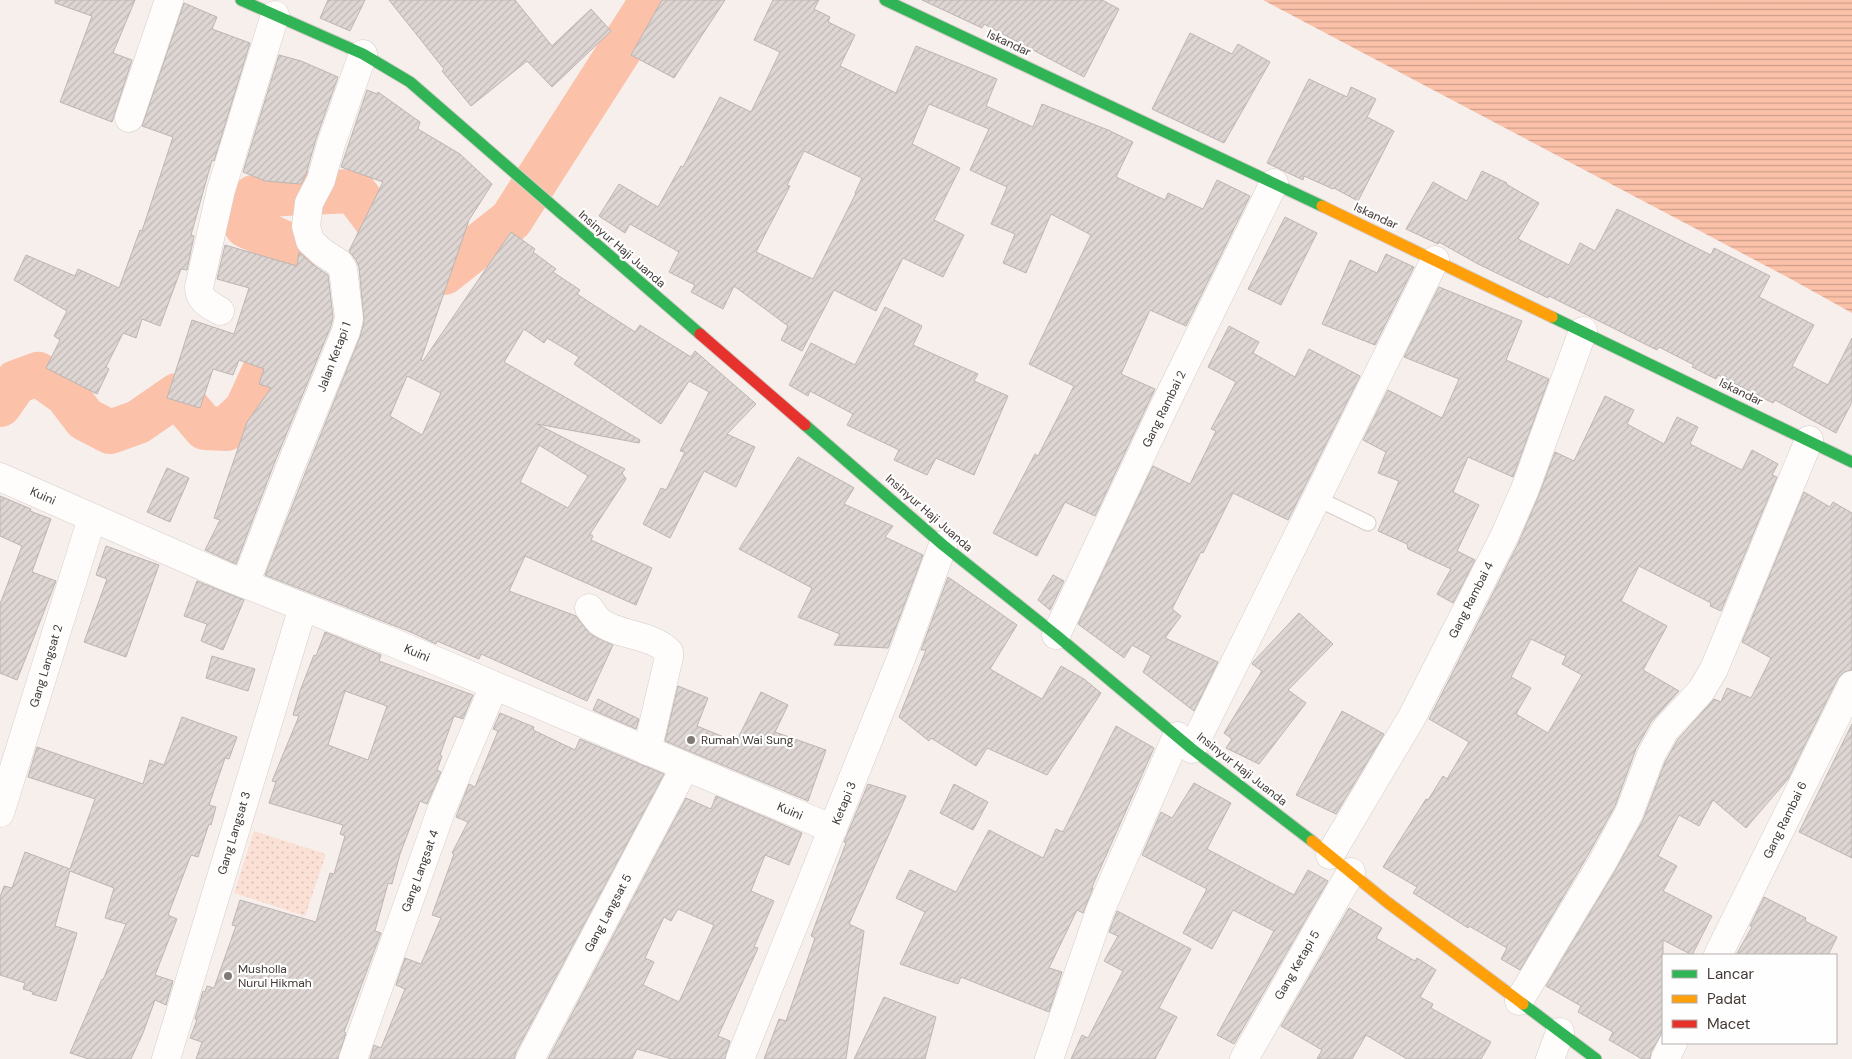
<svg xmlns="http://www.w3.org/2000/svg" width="1852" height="1059" font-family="'DM Sans',sans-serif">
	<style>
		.grass { fill: url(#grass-dots) }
		.water { fill: url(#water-rules) }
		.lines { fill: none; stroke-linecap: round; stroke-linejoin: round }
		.river { stroke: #fcc1a9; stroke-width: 44 }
		.building { fill: url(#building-hatch); stroke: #bdb5b2; fill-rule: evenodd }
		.lane-casing { stroke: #d5cdca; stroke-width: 17 }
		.street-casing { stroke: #d5cdca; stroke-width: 29 }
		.fast-casing { stroke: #d5cdca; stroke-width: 13 }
		.slow-casing { stroke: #d5cdca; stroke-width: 13 }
		.jam-casing { stroke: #d5cdca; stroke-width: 13 }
		.lane { stroke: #fefdfc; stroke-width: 15 }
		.street { stroke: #fefdfc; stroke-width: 28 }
		.fast { stroke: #30b455; stroke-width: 11 }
		.slow { stroke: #ff9f0a; stroke-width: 11 }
		.jam { stroke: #e5322d; stroke-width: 11 }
		.poi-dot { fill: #817975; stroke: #fefefe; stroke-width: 2 }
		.labels { text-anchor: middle; stroke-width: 4.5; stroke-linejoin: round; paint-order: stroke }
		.street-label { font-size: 12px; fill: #423935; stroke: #fefefe }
		.poi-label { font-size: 12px; fill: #423935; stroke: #fefefe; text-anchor: start }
	</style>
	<defs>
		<pattern id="grass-dots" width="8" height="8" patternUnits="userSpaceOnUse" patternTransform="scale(1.25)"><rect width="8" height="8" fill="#fbe0d5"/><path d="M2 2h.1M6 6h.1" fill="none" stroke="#d8c1b7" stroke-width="1.8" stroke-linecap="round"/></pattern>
		<pattern id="water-rules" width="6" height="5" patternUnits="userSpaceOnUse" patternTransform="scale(1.25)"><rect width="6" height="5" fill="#fcc1a9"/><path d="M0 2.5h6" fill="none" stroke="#ce9e8a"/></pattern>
		<pattern id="building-hatch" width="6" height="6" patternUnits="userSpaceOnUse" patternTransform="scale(1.25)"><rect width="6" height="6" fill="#ded6d3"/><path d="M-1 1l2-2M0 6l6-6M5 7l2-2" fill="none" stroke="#c0b8b6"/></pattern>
	</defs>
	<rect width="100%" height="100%" fill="#f7efec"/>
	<!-- grass -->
	<path class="grass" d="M 254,831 L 326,854 L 305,916 L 234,893 Z"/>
	<!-- water -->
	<path class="water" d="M 1263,0 L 1852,0 L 1852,313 L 1789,278 Z"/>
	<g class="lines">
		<!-- river -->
		<path class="river" d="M 0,405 L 16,382 L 38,374 L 66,394 L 85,419 L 110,432 L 138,422 L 177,395 L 205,428 L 226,429 L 246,410 L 270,358 L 282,315 L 293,259 L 285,243 L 246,226 L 241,215 L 254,197 L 283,194 L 354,191 L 399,251 L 444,273 L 511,220 L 652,0"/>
	</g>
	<!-- building -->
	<path class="building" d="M 55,0 L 135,0 L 113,53 L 132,60 L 112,122 L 60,102 L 92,16 L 55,3 Z
		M 328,0 L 365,0 L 350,31 L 320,18 Z
		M 389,0 L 515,0 L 552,46 L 591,9 L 611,31 L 552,87 L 527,61 L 471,106 L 442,71 L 444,69 Z
		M 662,0 L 725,0 L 674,78 L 631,55 Z
		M 773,0 L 819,0 L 814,9 L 830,17 L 828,22 L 855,35 L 840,66 L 896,93 L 916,46 L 997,79 L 986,106 L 1033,127 L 1042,104 L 1108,130 L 1133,142 L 1116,177 L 1165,200 L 1168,193 L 1203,209 L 1217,180 L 1250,196 L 1186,326 L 1150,310 L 1121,374 L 1155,389 L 1095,516 L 1065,502 L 1037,556 L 993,533 L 1035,454 L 1038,456 L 1074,386 L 1029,364 L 1091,235 L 1051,214 L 1026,273 L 1003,263 L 1015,234 L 991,224 L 1007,187 L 970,170 L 989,129 L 929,104 L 912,144 L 960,168 L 934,220 L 964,235 L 943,277 L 903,258 L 876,311 L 834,290 L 802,351 L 781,340 L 788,326 L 734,286 L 723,309 L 691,292 L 695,285 L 669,272 L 679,252 L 630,224 L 625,233 L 599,216 L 619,184 L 658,207 L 681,166 L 683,167 L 720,97 L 751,112 L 780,52 L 754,40 ZM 804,151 L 862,178 L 855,193 L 856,193 L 813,279 L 756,252 L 790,186 L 787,185 Z
		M 922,0 L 1102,0 L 1119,9 L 1084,77 L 984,24 L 982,28 Z
		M 184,3 L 217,17 L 212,29 L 250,43 L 214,161 L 212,160 L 191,235 L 194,236 L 187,270 L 181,269 L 160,326 L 142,319 L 136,338 L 123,333 L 106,367 L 109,369 L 97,394 L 46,368 L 60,340 L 54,336 L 67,311 L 14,280 L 26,255 L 75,276 L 78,269 L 119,288 L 140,230 L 142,231 L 173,137 L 142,126 Z
		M 1190,33 L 1232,54 L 1238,44 L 1270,62 L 1224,143 L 1152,109 Z
		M 279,55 L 301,61 L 338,77 L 316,139 L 306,174 L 301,184 L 265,181 L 243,172 Z
		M 1309,79 L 1347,97 L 1351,87 L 1376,99 L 1367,117 L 1394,131 L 1358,201 L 1334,188 L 1333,189 L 1304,176 L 1303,180 L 1267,163 Z
		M 367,90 L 377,94 L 378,92 L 420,122 L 418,129 L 460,154 L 492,184 L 469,220 L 421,360 L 423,361 L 511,232 L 535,249 L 533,252 L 556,269 L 553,272 L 580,290 L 577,294 L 635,332 L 640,325 L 691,357 L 695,351 L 756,404 L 727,434 L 755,447 L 736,487 L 704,471 L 670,538 L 643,524 L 661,488 L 666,490 L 685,452 L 680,451 L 709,392 L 689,381 L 661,424 L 574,364 L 579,357 L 547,338 L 544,343 L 524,329 L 504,362 L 640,440 L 639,443 L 537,424 L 625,469 L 622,473 L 626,479 L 590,534 L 593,536 L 591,540 L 652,568 L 636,605 L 525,556 L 509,591 L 576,616 L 590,634 L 613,645 L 587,701 L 481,654 L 479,659 L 437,641 L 436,644 L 413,633 L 265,575 L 304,476 L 360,337 L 364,322 L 359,267 L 356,260 L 349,251 L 383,182 L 341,167 ZM 407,376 L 441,393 L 422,435 L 390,416 ZM 539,445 L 588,476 L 568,508 L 520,482 Z
		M 1482,171 L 1507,183 L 1506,184 L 1539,203 L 1518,239 L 1569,265 L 1580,243 L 1595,251 L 1617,209 L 1711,255 L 1714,248 L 1770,276 L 1759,297 L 1814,325 L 1792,366 L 1828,385 L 1852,338 L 1852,402 L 1836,433 L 1775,400 L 1773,403 L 1718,375 L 1716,379 L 1692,367 L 1694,365 L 1659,347 L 1657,350 L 1549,296 L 1548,298 L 1478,264 L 1439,242 L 1438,244 L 1406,229 L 1433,182 L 1467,201 Z
		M 1285,217 L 1317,233 L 1281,305 L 1248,289 Z
		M 225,245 L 297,266 L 299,252 L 312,264 L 328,275 L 333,317 L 331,326 L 274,464 L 236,564 L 205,550 L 220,520 L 214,518 L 247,422 L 271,388 L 259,384 L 264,369 L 239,360 L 233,375 L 213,369 L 200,408 L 167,398 L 192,320 L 234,334 L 249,288 L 217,279 Z
		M 1386,254 L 1414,267 L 1375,345 L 1322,324 L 1350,260 L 1377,273 Z
		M 1439,287 L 1522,321 L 1506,360 L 1549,379 L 1513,477 L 1468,457 L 1453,492 L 1479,505 L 1457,551 L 1475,560 L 1453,603 L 1437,594 L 1451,569 L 1408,549 L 1407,544 L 1378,531 L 1399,481 L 1378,473 L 1386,452 L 1363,440 L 1388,390 L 1442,418 L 1459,379 L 1404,357 Z
		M 885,307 L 922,326 L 913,345 L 978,374 L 974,381 L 1008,396 L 974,475 L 936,458 L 927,475 L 894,460 L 899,450 L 847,425 L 853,414 L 810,391 L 808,396 L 789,385 L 811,343 L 855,365 Z
		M 1229,326 L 1259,342 L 1253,353 L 1295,377 L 1309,349 L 1360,376 L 1288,520 L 1233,493 L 1203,553 L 1201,552 L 1172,609 L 1181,616 L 1165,638 L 1218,662 L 1194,711 L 1143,672 L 1151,656 L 1132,645 L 1124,658 L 1078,624 L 1153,466 L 1190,484 L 1216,431 L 1211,429 L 1236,382 L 1208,367 Z
		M 1605,396 L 1634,410 L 1627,424 L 1664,444 L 1677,417 L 1698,427 L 1690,444 L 1742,470 L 1752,450 L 1778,464 L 1772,475 L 1777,477 L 1721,611 L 1710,606 L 1711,603 L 1639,566 L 1621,601 L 1667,626 L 1643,670 L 1679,691 L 1651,722 L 1636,749 L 1615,806 L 1588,855 L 1520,970 L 1501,959 L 1507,948 L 1469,926 L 1468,928 L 1429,903 L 1413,893 L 1417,887 L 1383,867 L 1426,799 L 1428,800 L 1443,776 L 1447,779 L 1469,742 L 1429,719 L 1518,544 L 1539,495 L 1555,452 L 1574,461 ZM 1531,639 L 1566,656 L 1562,664 L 1582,675 L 1548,733 L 1516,714 L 1531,688 L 1511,677 Z
		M 798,457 L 851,486 L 854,488 L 844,504 L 893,526 L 885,537 L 923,555 L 888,648 L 834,645 L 840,634 L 798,617 L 812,588 L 739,549 Z
		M 167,468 L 189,478 L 170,522 L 147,512 Z
		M 1804,492 L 1830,507 L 1833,502 L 1852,513 L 1852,670 L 1844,672 L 1838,678 L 1788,779 L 1746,828 L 1713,800 L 1699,826 L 1679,815 L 1658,856 L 1677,866 L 1663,891 L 1712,916 L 1692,955 L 1663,940 L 1663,1031 L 1651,1052 L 1650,1059 L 1642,1059 L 1609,1040 L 1613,1032 L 1578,1012 L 1581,1006 L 1546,986 L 1615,871 L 1643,820 L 1665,762 L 1678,739 L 1714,699 L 1721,702 L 1727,688 L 1751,698 L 1771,658 L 1742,642 Z
		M 0,496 L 31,509 L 30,511 L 51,519 L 32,572 L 56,581 L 17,680 L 0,673 L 0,604 L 22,546 L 0,536 Z
		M 106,546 L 159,565 L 126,657 L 84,642 L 107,579 L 96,575 Z
		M 1053,575 L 1064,581 L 1050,610 L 1038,600 Z
		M 948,577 L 1017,625 L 990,669 L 1042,699 L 1061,666 L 1084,679 L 1101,693 L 1047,775 L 987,748 L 976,766 L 931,738 L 929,741 L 899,717 L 926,650 L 921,650 Z
		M 197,581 L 244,600 L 223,650 L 201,641 L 207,624 L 184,616 Z
		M 1299,613 L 1333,644 L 1288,690 L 1306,703 L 1259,764 L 1226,748 L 1232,739 L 1224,733 L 1262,671 L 1252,664 L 1253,662 Z
		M 325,632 L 381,655 L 379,661 L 473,695 L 463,719 L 454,716 L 440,755 L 442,756 L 437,770 L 441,772 L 427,804 L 420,801 L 400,854 L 392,884 L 388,883 L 375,931 L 381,933 L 344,1032 L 346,1033 L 338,1059 L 196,1059 L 202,1042 L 190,1038 L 197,1020 L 195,1019 L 203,991 L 205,992 L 207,986 L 214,988 L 236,926 L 232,925 L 240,900 L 316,922 L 330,873 L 334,874 L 345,836 L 340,834 L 343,825 L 269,803 L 276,782 L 272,781 L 299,716 L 293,715 L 300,691 L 314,655 L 316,656 ZM 345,691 L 387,706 L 368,760 L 328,745 Z
		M 212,656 L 255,669 L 248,691 L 206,678 Z
		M 678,686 L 708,698 L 697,726 L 736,742 L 761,692 L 788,705 L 775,732 L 826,750 L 808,801 L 665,741 Z
		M 598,699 L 639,719 L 636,729 L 593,710 Z
		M 1342,711 L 1384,734 L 1336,814 L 1296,795 Z
		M 500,713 L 534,727 L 533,730 L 575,750 L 580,739 L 664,774 L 516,1052 L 514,1059 L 370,1059 L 374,1045 L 381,1048 L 405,989 L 396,985 L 405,958 L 421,964 L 441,918 L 432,915 L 454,854 L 452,853 L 468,822 L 456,817 L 469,784 L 475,787 L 498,731 L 493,729 Z
		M 182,717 L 237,737 L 229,759 L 225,758 L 209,805 L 216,807 L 211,825 L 209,824 L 198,857 L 191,855 L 168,915 L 177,919 L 155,975 L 173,981 L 166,1005 L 155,1000 L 143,1033 L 131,1059 L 89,1059 L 70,1053 L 102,979 L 103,980 L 126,924 L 105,918 L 114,888 L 70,871 L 55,926 L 77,933 L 56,1001 L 32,994 L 33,992 L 23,989 L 25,983 L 0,975 L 0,897 L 4,886 L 12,888 L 25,852 L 70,869 L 95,799 L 28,777 L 37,747 L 143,784 L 150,760 L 164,765 Z
		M 1852,724 L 1852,858 L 1799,832 Z
		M 1116,726 L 1154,748 L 1092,887 L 1093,888 L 1083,913 L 1077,910 L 1049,968 L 1062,972 L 1049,1012 L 961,977 L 958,984 L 900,964 L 925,912 L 896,898 L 910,870 L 956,892 L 989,830 L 1043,858 L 1056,829 L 1063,832 Z
		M 1194,783 L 1231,803 L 1207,849 L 1294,895 L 1308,870 L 1328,881 L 1234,1044 L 1217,1035 L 1274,931 L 1233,910 L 1212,949 L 1183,933 L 1207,889 L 1142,855 L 1161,812 L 1172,818 Z
		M 868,784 L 906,796 L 849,924 L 864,931 L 846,1059 L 764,1059 L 779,1019 L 786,1021 L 815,938 L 811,936 L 846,843 L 844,842 Z
		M 954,784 L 988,802 L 973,830 L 940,813 Z
		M 716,796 L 802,833 L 789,865 L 765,855 L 751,891 L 774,901 L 754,947 L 758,948 L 718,1036 L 730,1041 L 725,1059 L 672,1059 L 637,1049 L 632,1059 L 548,1059 L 686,798 L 711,809 ZM 678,909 L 714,925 L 679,1002 L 643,985 L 654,962 L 645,958 L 664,917 L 671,921 Z
		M 1764,897 L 1806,918 L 1805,921 L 1837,937 L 1828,955 L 1736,955 L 1752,927 L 1750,926 Z
		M 1349,908 L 1382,928 L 1376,938 L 1415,961 L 1417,958 L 1436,970 L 1420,997 L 1433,1004 L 1431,1008 L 1491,1042 L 1481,1059 L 1407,1059 L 1366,1035 L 1352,1059 L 1317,1059 L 1322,1050 L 1281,1026 Z
		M 1117,911 L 1191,949 L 1159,1008 L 1177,1017 L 1155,1059 L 1071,1059 L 1082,1035 L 1088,1038 L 1123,971 L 1104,961 L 1118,936 L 1109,932 Z
		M 884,997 L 936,1017 L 925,1059 L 854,1059 Z"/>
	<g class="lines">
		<!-- lane casing -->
		<g class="lane-casing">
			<path id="lane" d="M 1316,498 L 1368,523"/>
		</g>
		<!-- street casing -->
		<g class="street-casing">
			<path id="street" d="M 129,118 L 169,0
				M 220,311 C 210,305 199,301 199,287 L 221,190 L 275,15
				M 0,477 L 225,576 L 387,640 L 833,829
				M 245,584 L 289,470 L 346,331 L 349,318 L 343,269 L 339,263 L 322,252 L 310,241 L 306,226 L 309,203 L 321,180 L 331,144 L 363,54
				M 589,608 C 592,612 595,617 599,621 C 617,636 653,634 669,652 L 669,657 L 647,751
				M 1056,635 L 1163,409 L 1274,183
				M 1192,749 L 1435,260
				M 0,813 L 92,518
				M 1330,855 L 1412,717 L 1504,537 L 1525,489 L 1583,331
				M 1718,955 L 1852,685
				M 1519,1001 L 1602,863 L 1629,813 L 1651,755 L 1665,730 L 1701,691 L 1714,669 L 1809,440
				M 166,1059 L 303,607
				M 353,1059 L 441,811 L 494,686
				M 530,1059 L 685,767
				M 740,1059 L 902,656 L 943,545
				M 1049,1059 L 1100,911 L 1177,736
				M 1244,1059 L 1351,872
				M 1550,1059 L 1560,1032
				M 1665,1059 L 1673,1043"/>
		</g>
		<!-- fast casing -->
		<g class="fast-casing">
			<path id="fast" d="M 241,0 L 363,54 L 410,82 L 700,334
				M 885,0 L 1322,206
				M 1552,317 L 1852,462
				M 805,425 L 943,545 L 1056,635 L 1192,749 L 1312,841
				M 1523,1004 L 1596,1059"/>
		</g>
		<!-- slow casing -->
		<g class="slow-casing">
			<path id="slow" d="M 1322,206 L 1552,317
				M 1312,841 L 1387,902 L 1523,1004"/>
		</g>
		<!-- jam casing -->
		<g class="jam-casing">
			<path id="jam" d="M 700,334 L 805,425"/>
		</g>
		<!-- lane -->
		<use href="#lane" class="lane"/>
		<!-- street -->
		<use href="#street" class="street"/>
		<!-- fast -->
		<use href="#fast" class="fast"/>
		<!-- slow -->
		<use href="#slow" class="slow"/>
		<!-- jam -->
		<use href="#jam" class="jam"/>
	</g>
	<!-- markers -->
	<g class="poi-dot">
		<circle cx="691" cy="740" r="5"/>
		<circle cx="228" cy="976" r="5"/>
	</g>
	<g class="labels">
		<!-- street labels -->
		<g class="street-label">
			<text transform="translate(1009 43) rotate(25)" y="4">Iskandar</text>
			<text transform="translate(1376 216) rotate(25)" y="4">Iskandar</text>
			<text transform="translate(622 249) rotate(41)" y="4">Insinyur Haji Juanda</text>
			<text transform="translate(334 357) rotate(-69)" y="4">Jalan Ketapi 1</text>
			<text transform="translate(1741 392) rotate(26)" y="4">Iskandar</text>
			<text transform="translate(1164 409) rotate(-64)" y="4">Gang Rambai 2</text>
			<text transform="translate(43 496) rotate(24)" y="4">Kuini</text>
			<text transform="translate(929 513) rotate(41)" y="4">Insinyur Haji Juanda</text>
			<text transform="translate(1471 600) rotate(-63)" y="4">Gang Rambai 4</text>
			<text transform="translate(417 653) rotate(23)" y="4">Kuini</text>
			<text transform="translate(46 666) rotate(-73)" y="4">Gang Langsat 2</text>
			<text transform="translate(1242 769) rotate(38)" y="4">Insinyur Haji Juanda</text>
			<text transform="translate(844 803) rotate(-68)" y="4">Ketapi 3</text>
			<text transform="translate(790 811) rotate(23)" y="4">Kuini</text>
			<text transform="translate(1785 820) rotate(-64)" y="4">Gang Rambai 6</text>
			<text transform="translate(234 833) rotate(-73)" y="4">Gang Langsat 3</text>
			<text transform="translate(420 871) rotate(-70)" y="4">Gang Langsat 4</text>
			<text transform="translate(608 913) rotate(-62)" y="4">Gang Langsat 5</text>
			<text transform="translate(1297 965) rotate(-60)" y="4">Gang Ketapi 5</text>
		</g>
		<!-- poi labels -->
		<g class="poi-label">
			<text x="701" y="744">Rumah Wai Sung</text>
			<text x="238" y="973">Musholla<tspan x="238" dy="14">Nurul Hikmah</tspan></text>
		</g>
	</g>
	<!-- legend -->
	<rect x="1662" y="954" width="175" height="90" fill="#fefefe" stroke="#b3afae"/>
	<rect x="1672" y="970" width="25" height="8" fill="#30b455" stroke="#b3afae"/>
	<text x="1707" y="979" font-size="15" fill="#423935">Lancar</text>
	<rect x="1672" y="995" width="25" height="8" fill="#ff9f0a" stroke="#b3afae"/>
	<text x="1707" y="1004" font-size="15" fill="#423935">Padat</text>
	<rect x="1672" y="1020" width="25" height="8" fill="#e5322d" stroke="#b3afae"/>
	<text x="1707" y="1029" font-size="15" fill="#423935">Macet</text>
</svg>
